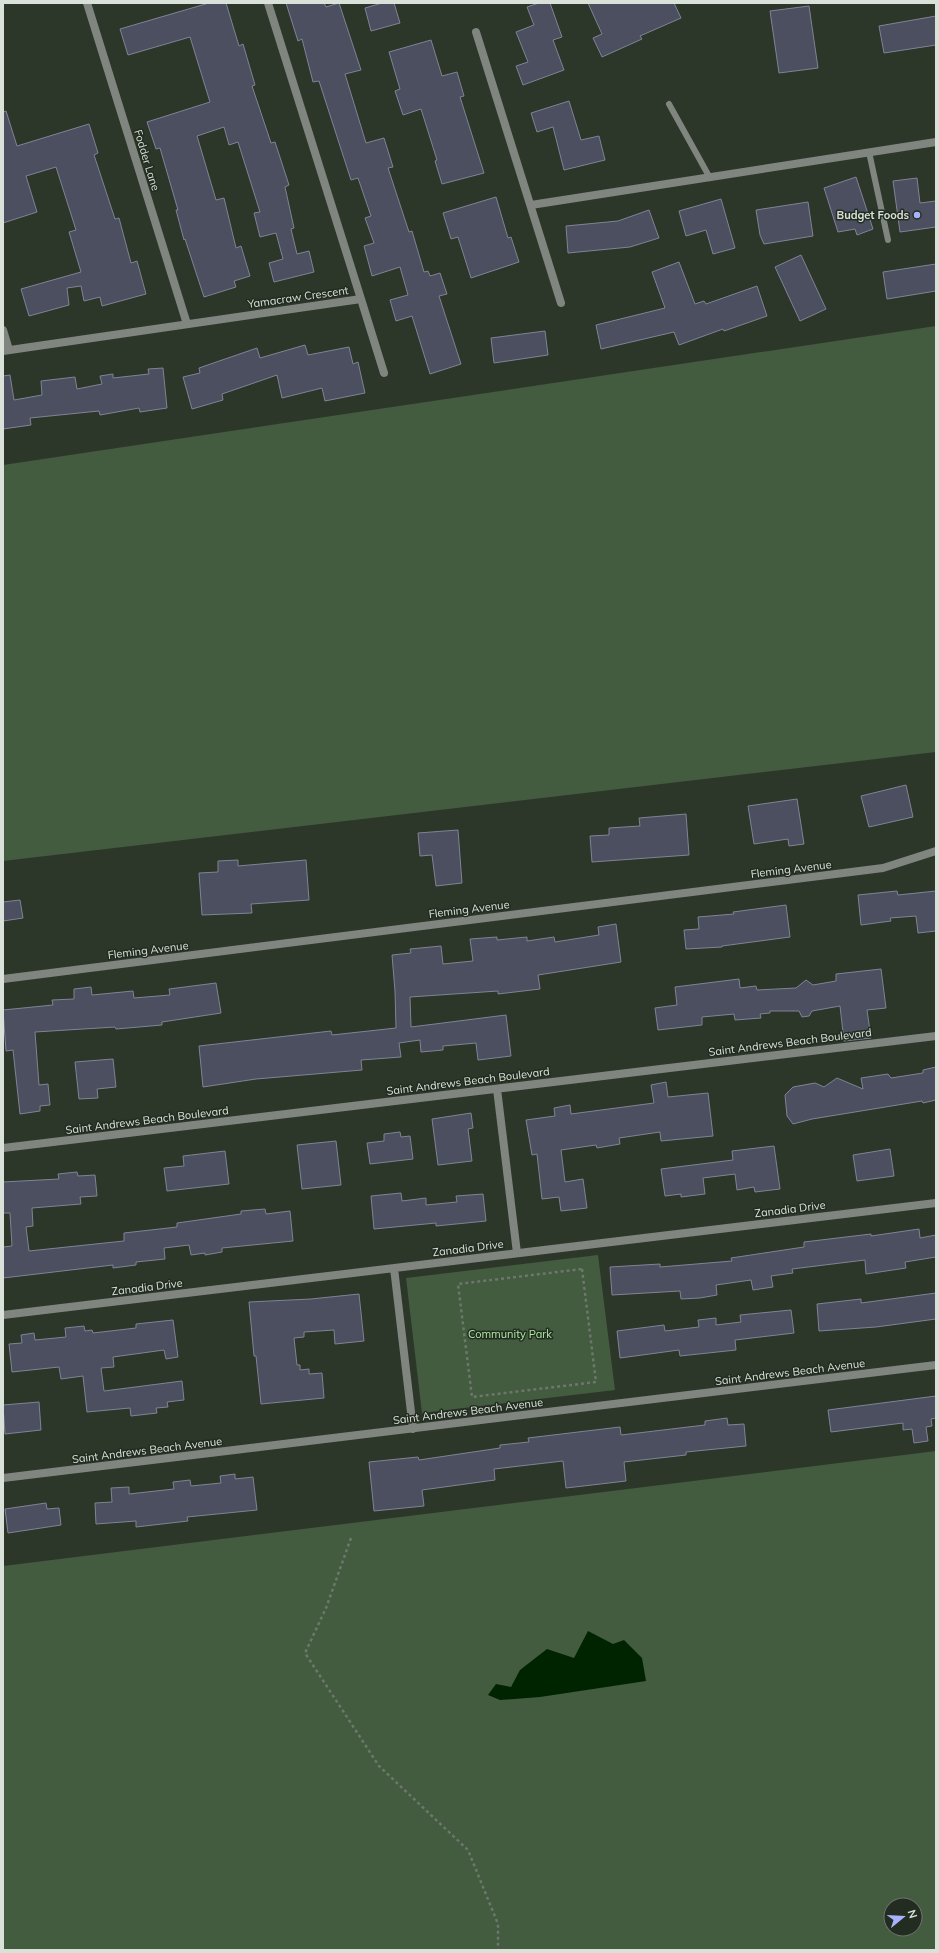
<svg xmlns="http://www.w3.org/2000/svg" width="939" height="1953" font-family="Mulish,sans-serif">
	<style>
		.green { fill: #435b3f; fill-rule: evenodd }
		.water { fill: #002300 }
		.building { fill: #4c4f5f; stroke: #808394 }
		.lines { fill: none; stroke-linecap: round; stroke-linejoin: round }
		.path { stroke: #6d776c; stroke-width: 2.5; stroke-dasharray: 3 3; stroke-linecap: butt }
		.lane { stroke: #80867f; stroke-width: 6 }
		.street { stroke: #80867f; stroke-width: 8 }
		.poi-dot { fill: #a7b1fc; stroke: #222c20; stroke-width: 1.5 }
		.labels { text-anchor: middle; stroke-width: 3; stroke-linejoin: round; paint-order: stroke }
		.street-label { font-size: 11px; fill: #dae1d9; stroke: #222c20 }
		.poi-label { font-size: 11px; font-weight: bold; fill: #dae1d9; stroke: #222c20; text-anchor: end }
		.park-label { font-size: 11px; fill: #aee9a4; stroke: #222c20 }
	</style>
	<rect width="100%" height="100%" fill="#2c372a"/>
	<!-- green -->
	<path class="green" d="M 936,326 L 936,752 L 3,861 L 3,465 Z
		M 598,1255 L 615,1390 L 422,1413 L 406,1278 Z
		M 936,1451 L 936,1950 L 3,1950 L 3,1566 ZM 891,1905 L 915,1905 L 915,1929 L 891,1929 Z"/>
	<!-- water -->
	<path class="water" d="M 588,1631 L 613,1644 L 624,1640 L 642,1658 L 646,1681 L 540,1697 L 500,1700 L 488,1695 L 496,1684 L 511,1687 L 520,1670 L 547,1649 L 574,1658 Z"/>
	<!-- building -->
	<path class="building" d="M 209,3 L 226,3 L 239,46 L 243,44 L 255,85 L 252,86 L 271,143 L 275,142 L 289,185 L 285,187 L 294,228 L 291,229 L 297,254 L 309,251 L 314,272 L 274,282 L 269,263 L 283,259 L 276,233 L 260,237 L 254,213 L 260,212 L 238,142 L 229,145 L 224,127 L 197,136 L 216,200 L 224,198 L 236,248 L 241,246 L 250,276 L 234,281 L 236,287 L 204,297 L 185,239 L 184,240 L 176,210 L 178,210 L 160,148 L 156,149 L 147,122 L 210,102 L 190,37 L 128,55 L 120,29 Z
		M 286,3 L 324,3 L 326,7 L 339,3 L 361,70 L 345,74 L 366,143 L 384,138 L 393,167 L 388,168 L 409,232 L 412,231 L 424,272 L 428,271 L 430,276 L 440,273 L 447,294 L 439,296 L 461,364 L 430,374 L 412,316 L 396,321 L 390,300 L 408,295 L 400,267 L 372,276 L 364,246 L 374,243 L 365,218 L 371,216 L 358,178 L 351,180 L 319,81 L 313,82 L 302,39 L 298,41 Z
		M 382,3 L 394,3 L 400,23 L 371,31 L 365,8 Z
		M 539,3 L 550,3 L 562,37 L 553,40 L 564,70 L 523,85 L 516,66 L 528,62 L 516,32 L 534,25 L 527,7 Z
		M 588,3 L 674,3 L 681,18 L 640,36 L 642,39 L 602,57 L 593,38 L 602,34 Z
		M 809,6 L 818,68 L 779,73 L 770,11 Z
		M 936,16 L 936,45 L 884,53 L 879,26 Z
		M 431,40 L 442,76 L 457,72 L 464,96 L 460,97 L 484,173 L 442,184 L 435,161 L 437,160 L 421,109 L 403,115 L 395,91 L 400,89 L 389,52 Z
		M 569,101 L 581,140 L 599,136 L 605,160 L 564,170 L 553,127 L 537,132 L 531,113 Z
		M 6,111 L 17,146 L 89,124 L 98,153 L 94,155 L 115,219 L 119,218 L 131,263 L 137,261 L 146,294 L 102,306 L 100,297 L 84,301 L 81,286 L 67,288 L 69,305 L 29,316 L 21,289 L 81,272 L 69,232 L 76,230 L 56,167 L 26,176 L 37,212 L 3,223 L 3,112 Z
		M 856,177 L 873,229 L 857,235 L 855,229 L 838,232 L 824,188 Z
		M 917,178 L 920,203 L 936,201 L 936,227 L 900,232 L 893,181 Z
		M 496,197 L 508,238 L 511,237 L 519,262 L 471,278 L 458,237 L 451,239 L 443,213 Z
		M 721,199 L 735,248 L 713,254 L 706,230 L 686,236 L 679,211 Z
		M 808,202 L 813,236 L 764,244 L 760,235 L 756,210 Z
		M 649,210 L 659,238 L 630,247 L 568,253 L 566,226 L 618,221 Z
		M 801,255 L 826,309 L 800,321 L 775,267 Z
		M 679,262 L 695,304 L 704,301 L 706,304 L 757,286 L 767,316 L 724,331 L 723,329 L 679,345 L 674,332 L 601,349 L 596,325 L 665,308 L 652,272 Z
		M 936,264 L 936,291 L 887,299 L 883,272 Z
		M 545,331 L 548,355 L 494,363 L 491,338 Z
		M 305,345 L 308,355 L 349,347 L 353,364 L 358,362 L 365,393 L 325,401 L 322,388 L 282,398 L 277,375 L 222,394 L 223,400 L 192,409 L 183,377 L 200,373 L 199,368 L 257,348 L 260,358 Z
		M 163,368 L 167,408 L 140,412 L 139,408 L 100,415 L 99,411 L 30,418 L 31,425 L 3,429 L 3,376 L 10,375 L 14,400 L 42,395 L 41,381 L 75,377 L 77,389 L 102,384 L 100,376 L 113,374 L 113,378 L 149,374 L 148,369 Z
		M 906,785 L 913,817 L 869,827 L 861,796 Z
		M 797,799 L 804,844 L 789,846 L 788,839 L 754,844 L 748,806 Z
		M 686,814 L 689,855 L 592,862 L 590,836 L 609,835 L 609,828 L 640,826 L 639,818 Z
		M 458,830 L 462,883 L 436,886 L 432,855 L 420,856 L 418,833 Z
		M 238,860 L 238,866 L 306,860 L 309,900 L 251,904 L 252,913 L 202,915 L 199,873 L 218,872 L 218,861 Z
		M 897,891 L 898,895 L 936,891 L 936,931 L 918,933 L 916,916 L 890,918 L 891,921 L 861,925 L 858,895 Z
		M 20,900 L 23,918 L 3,921 L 3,902 Z
		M 786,905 L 790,937 L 722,946 L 722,947 L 686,949 L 684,930 L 699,929 L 698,917 L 734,914 L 733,912 Z
		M 616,924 L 621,962 L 538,975 L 540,989 L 498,994 L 498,991 L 410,997 L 411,1027 L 506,1015 L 511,1056 L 478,1060 L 476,1043 L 443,1046 L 443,1050 L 421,1052 L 420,1040 L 399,1043 L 401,1057 L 361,1060 L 362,1070 L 256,1079 L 203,1087 L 199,1046 L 331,1031 L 332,1035 L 396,1028 L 395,991 L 392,955 L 411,953 L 410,949 L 441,946 L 443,964 L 473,961 L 470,939 L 497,937 L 497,940 L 527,937 L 527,941 L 554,937 L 555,942 L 599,935 L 598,927 Z
		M 881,969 L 886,1008 L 867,1010 L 871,1038 L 844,1041 L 840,1006 L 812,1011 L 809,1016 L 802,1017 L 799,1011 L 770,1011 L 770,1013 L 760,1014 L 761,1018 L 735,1020 L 734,1014 L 702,1017 L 702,1025 L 658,1030 L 655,1008 L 677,1005 L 675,987 L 739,979 L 740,988 L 756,986 L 757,990 L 796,988 L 806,980 L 813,985 L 836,981 L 836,974 Z
		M 216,983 L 221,1013 L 162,1022 L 162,1025 L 116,1029 L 115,1027 L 35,1032 L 39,1085 L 48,1084 L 50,1105 L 40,1106 L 40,1111 L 20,1114 L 13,1050 L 6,1051 L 3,1010 L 53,1005 L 52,1000 L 74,999 L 74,989 L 91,987 L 92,995 L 133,991 L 134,998 L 170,995 L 169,989 Z
		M 113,1059 L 116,1087 L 97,1089 L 98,1098 L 79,1099 L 75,1062 Z
		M 936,1067 L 936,1100 L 923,1103 L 922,1101 L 812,1119 L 793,1124 L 787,1116 L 785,1095 L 793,1087 L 815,1083 L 824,1087 L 837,1078 L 863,1089 L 861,1078 L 888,1074 L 891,1078 L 923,1073 L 923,1070 Z
		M 666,1082 L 668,1097 L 708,1093 L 713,1136 L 661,1141 L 660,1132 L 619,1138 L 620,1144 L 597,1148 L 596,1145 L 561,1150 L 565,1182 L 583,1179 L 587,1208 L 561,1211 L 559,1197 L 542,1199 L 537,1154 L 532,1155 L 526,1120 L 555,1116 L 554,1108 L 570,1105 L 571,1114 L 654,1103 L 651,1085 Z
		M 471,1113 L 473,1128 L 468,1129 L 472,1161 L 438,1165 L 432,1119 Z
		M 400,1132 L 401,1137 L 410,1136 L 413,1159 L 370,1164 L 367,1143 L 384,1141 L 384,1134 Z
		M 336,1141 L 341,1185 L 302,1189 L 297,1145 Z
		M 774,1146 L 780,1189 L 755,1192 L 754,1187 L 737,1190 L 735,1174 L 703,1178 L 705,1194 L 681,1197 L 681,1194 L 665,1196 L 661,1169 L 733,1160 L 732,1151 Z
		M 890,1149 L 894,1176 L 857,1181 L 853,1155 Z
		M 225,1151 L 229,1184 L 167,1191 L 164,1168 L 184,1166 L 183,1156 Z
		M 77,1172 L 78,1176 L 95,1175 L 97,1196 L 80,1197 L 81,1204 L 32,1208 L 33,1226 L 26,1227 L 29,1251 L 124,1241 L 124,1233 L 177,1227 L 177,1223 L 241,1214 L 241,1211 L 265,1209 L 266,1214 L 290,1211 L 293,1241 L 222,1248 L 222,1252 L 205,1255 L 205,1253 L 191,1255 L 189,1245 L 164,1248 L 165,1259 L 136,1262 L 136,1265 L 113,1268 L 113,1265 L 3,1278 L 3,1247 L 12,1246 L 10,1213 L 3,1213 L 3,1182 L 59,1179 L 58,1174 Z
		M 401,1193 L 402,1201 L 426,1198 L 426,1205 L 457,1202 L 456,1196 L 483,1194 L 486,1221 L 436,1226 L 436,1223 L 374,1229 L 371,1196 Z
		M 919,1229 L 920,1238 L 936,1235 L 936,1257 L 905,1262 L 906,1268 L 866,1274 L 865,1260 L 792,1269 L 793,1273 L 771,1276 L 773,1287 L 753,1290 L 751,1280 L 716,1285 L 717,1295 L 700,1298 L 681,1299 L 680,1291 L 612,1295 L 610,1267 L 660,1264 L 660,1267 L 732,1261 L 731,1258 L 804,1247 L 804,1242 L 871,1234 L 871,1236 Z
		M 936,1293 L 936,1319 L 876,1327 L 819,1331 L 817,1304 L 861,1299 L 861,1303 Z
		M 359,1294 L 364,1341 L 335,1344 L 334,1330 L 304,1332 L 304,1337 L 294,1338 L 297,1365 L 300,1365 L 300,1370 L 309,1369 L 309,1374 L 322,1373 L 324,1398 L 261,1404 L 256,1356 L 254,1356 L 249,1302 L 311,1299 Z
		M 791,1310 L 794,1333 L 735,1340 L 736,1350 L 680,1356 L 679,1350 L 620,1358 L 617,1331 L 664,1325 L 665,1331 L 699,1327 L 698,1320 L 716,1318 L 716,1325 L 741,1322 L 740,1315 Z
		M 173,1320 L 178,1357 L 166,1359 L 164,1350 L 113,1357 L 114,1367 L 101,1368 L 104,1391 L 182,1381 L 184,1400 L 167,1402 L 168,1407 L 156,1408 L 157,1413 L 131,1416 L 130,1408 L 87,1412 L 83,1376 L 61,1379 L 59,1367 L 12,1372 L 9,1344 L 22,1343 L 21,1335 L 34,1333 L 35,1340 L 66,1337 L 65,1328 L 84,1326 L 85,1331 L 92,1330 L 93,1333 L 136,1328 L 136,1324 Z
		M 936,1396 L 936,1418 L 931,1419 L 932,1426 L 926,1427 L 928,1441 L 914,1443 L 912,1429 L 903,1430 L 903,1423 L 831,1432 L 828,1410 Z
		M 39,1402 L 41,1430 L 5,1434 L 3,1405 Z
		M 727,1418 L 728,1425 L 744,1424 L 746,1446 L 686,1452 L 686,1455 L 624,1462 L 626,1481 L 566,1488 L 563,1461 L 494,1469 L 495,1480 L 422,1490 L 424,1506 L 374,1511 L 369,1462 L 418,1457 L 419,1460 L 500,1448 L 500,1445 L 529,1442 L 528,1438 L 620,1427 L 621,1435 L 705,1425 L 705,1421 Z
		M 235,1474 L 235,1479 L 253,1477 L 257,1510 L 187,1517 L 188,1521 L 136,1527 L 136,1521 L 96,1524 L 95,1503 L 112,1502 L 111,1488 L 129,1487 L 129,1494 L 174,1489 L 173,1482 L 190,1480 L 191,1486 L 221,1483 L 220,1476 Z
		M 46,1503 L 47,1509 L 59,1508 L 61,1525 L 8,1533 L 5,1509 Z"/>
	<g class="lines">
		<!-- path -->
		<path class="path" d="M 582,1269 L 596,1382 L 472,1397 L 458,1284 Z
			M 351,1538 L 326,1608 L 305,1653 L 379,1766 L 468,1850 L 498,1924 L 498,1950"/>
		<!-- lane -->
		<path class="lane" d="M 669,104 L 710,178
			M 869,152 L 888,240"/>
		<!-- street -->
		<path class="street" d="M 87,3 L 187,324
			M 476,32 L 561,303
			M 531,205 L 936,142
			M 361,299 L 384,373
			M 3,330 L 9,350
			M 3,351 L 361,299 L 268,3
			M 3,979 L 883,868 L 936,851
			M 497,1089 L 517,1253
			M 3,1148 L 936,1036
			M 394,1268 L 413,1429
			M 3,1315 L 936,1203
			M 3,1478 L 936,1365"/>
	</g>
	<!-- markers -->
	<circle class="poi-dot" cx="917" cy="215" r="4"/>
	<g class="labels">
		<!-- street labels -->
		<g class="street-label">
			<text transform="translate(147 160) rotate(73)" y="4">Fodder Lane</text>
			<text transform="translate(298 297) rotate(-8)" y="4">Yamacraw Crescent</text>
			<text transform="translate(791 869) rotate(-7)" y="4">Fleming Avenue</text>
			<text transform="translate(469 909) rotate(-7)" y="4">Fleming Avenue</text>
			<text transform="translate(148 950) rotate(-7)" y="4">Fleming Avenue</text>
			<text transform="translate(790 1042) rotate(-7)" y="4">Saint Andrews Beach Boulevard</text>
			<text transform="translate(468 1081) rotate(-7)" y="4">Saint Andrews Beach Boulevard</text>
			<text transform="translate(147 1120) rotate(-7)" y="4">Saint Andrews Beach Boulevard</text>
			<text transform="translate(790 1209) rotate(-7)" y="4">Zanadia Drive</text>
			<text transform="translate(468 1248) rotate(-7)" y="4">Zanadia Drive</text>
			<text transform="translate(147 1287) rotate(-7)" y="4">Zanadia Drive</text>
			<text transform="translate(790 1372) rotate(-7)" y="4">Saint Andrews Beach Avenue</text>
			<text transform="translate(468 1411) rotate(-7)" y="4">Saint Andrews Beach Avenue</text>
			<text transform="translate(147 1450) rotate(-7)" y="4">Saint Andrews Beach Avenue</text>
		</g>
		<!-- poi labels -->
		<g class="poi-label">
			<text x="909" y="219">Budget Foods</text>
		</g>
		<!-- park labels -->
		<g class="park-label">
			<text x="510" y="1338">Community Park</text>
		</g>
	</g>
	<!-- border -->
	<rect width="939" height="1953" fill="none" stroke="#dae1d9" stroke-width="8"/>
	<!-- north arrow -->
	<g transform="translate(903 1917) rotate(72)"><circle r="19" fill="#222c20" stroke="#6c746a"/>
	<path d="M0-3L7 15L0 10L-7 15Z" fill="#a7b1fc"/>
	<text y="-6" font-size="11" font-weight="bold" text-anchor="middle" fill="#dae1d9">N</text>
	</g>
</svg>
